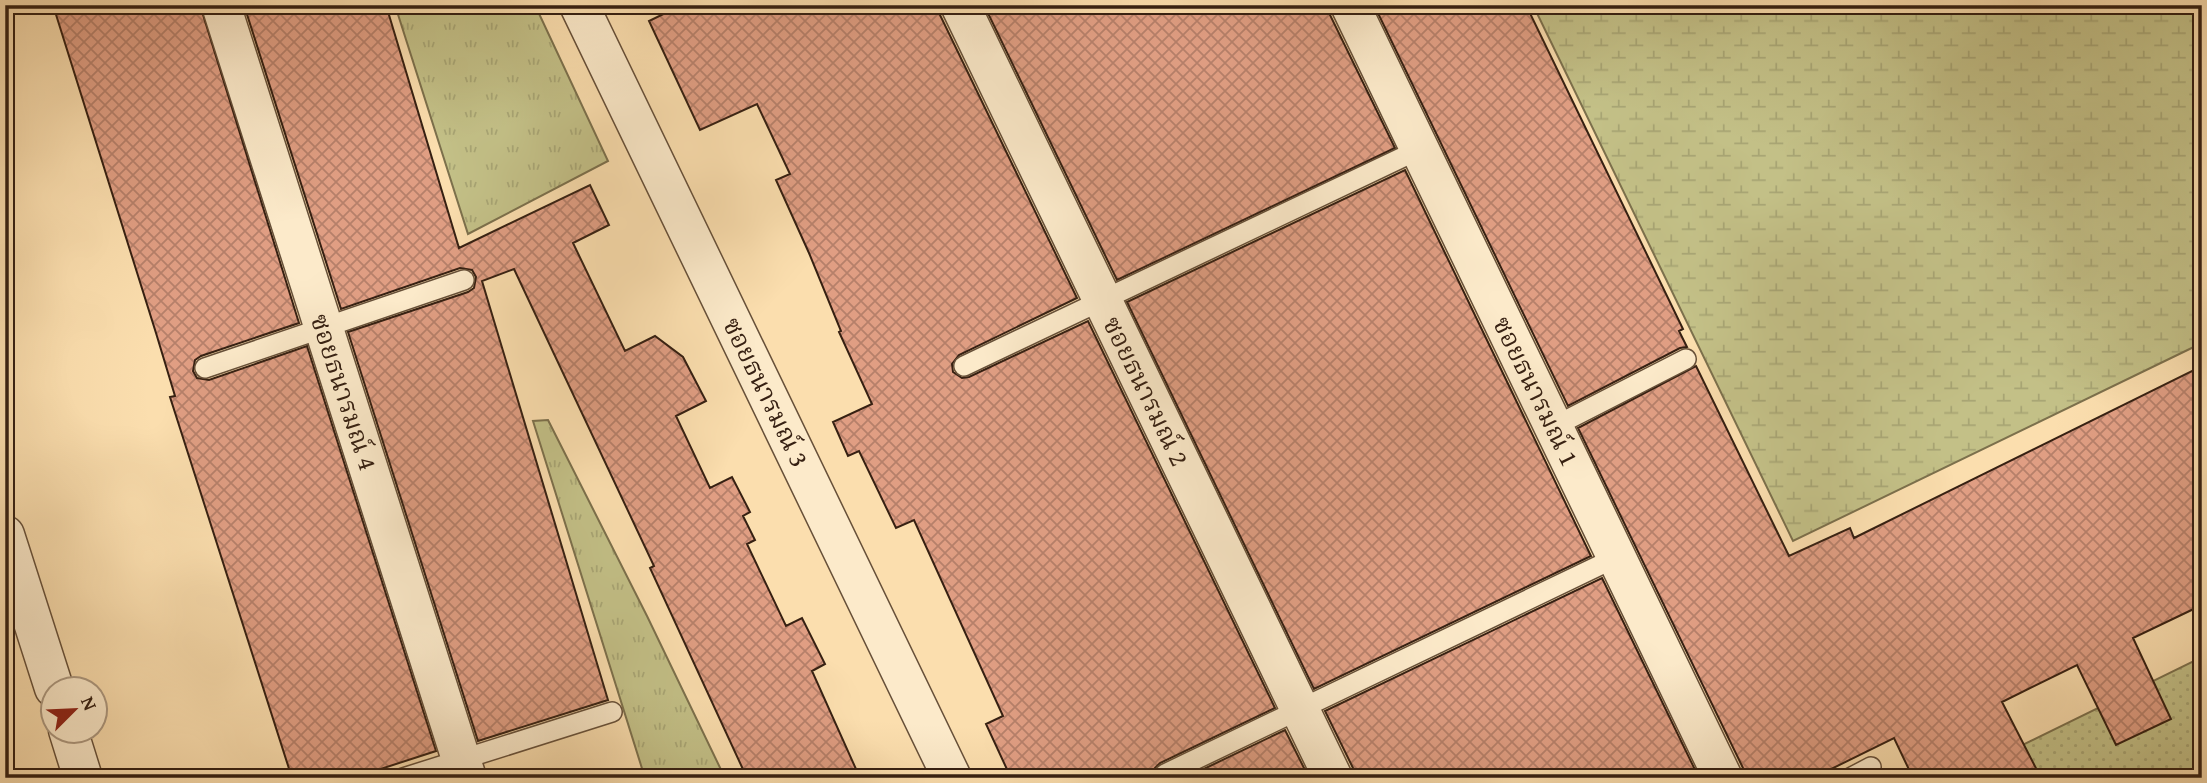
<svg xmlns="http://www.w3.org/2000/svg" width="2207" height="783" font-family="'Gentium Book Plus','Noto Serif Thai',serif">
	<style>
		.grass { fill: url(#grass-dots); stroke: #7c704c; stroke-width: 2 }
		.wetland { fill: url(#wetland-marsh); stroke: #7c704c; stroke-width: 2 }
		.park { fill: url(#park-tufts); stroke: #7c704c; stroke-width: 2 }
		.building { fill: url(#building-cross-hatch); stroke: #362012; stroke-width: 2 }
		.lines { fill: none; stroke-linecap: round; stroke-linejoin: round }
		.service-casing { stroke: #675039; stroke-width: 22 }
		.minor-casing { stroke: #675039; stroke-width: 41 }
		.service { stroke: #fceaca; stroke-width: 19 }
		.minor { stroke: #fceaca; stroke-width: 38 }
		.labels { text-anchor: middle; stroke-width: 5; stroke-linejoin: round; paint-order: stroke }
		.street-label { font-size: 26px; fill: #362012; stroke: #fceaca }
	</style>
	<defs>
		<pattern id="grass-dots" width="8" height="8" patternUnits="userSpaceOnUse" patternTransform="scale(1.75)"><rect width="8" height="8" fill="#c3c087"/><path d="M2 2h.1M6 6h.1" fill="none" stroke="#a8a574" stroke-width="1.8" stroke-linecap="round"/></pattern>
		<pattern id="wetland-marsh" width="20" height="14" patternUnits="userSpaceOnUse" patternTransform="scale(1.75)"><rect width="20" height="14" fill="#c3c087"/><path d="M1 5h8M5 5V1M11 12h8M15 12V8" fill="none" stroke="#a8a574"/></pattern>
		<pattern id="park-tufts" width="24" height="20" patternUnits="userSpaceOnUse" patternTransform="scale(1.75)"><rect width="24" height="20" fill="#c3c087"/><path d="M3 7l-1-3M5 7V3M7 7l1-3M15 17l-1-3M17 17v-4M19 17l1-3" fill="none" stroke="#a8a574"/></pattern>
		<pattern id="building-cross-hatch" width="8" height="8" patternUnits="userSpaceOnUse" patternTransform="scale(1.75)"><rect width="8" height="8" fill="#e09e83"/><path d="M0 0l8 8M0 8l8-8" fill="none" stroke="#b6806a"/></pattern>
	</defs>
	<rect width="100%" height="100%" fill="#fbdeae"/>
	<filter id="stains"><feTurbulence type="fractalNoise" baseFrequency=".00286" numOctaves="4"/><feColorMatrix values="0 0 0 0 .2 0 0 0 0 .09 0 0 0 0 .02 0 0 0 .5 -.17"/></filter>
	<radialGradient id="worn" r=".72"><stop offset=".6" stop-color="#630" stop-opacity="0"/><stop offset="1" stop-color="#630" stop-opacity=".3"/></radialGradient>
	<!-- grass -->
	<path class="grass" d="M 2202,657 L 2202,778 L 2017,778 L 2006,753 Z"/>
	<!-- wetland -->
	<path class="wetland" d="M 1533,5 L 2202,5 L 2202,343 L 1793,541 Z"/>
	<!-- park -->
	<path class="park" d="M 395,5 L 535,5 L 608,161 L 468,234 Z
		M 548,420 L 647,616 L 725,778 L 645,778 L 533,421 Z"/>
	<!-- building -->
	<path class="building" d="M 53,5 L 200,5 L 299,323 L 201,356 L 195,360 L 193,371 L 197,378 L 209,380 L 307,346 L 436,751 L 353,778 L 292,778 L 170,397 L 175,396 L 156,333 Z
		M 244,5 L 386,5 L 459,248 L 590,185 L 609,225 L 573,243 L 625,351 L 655,336 L 683,357 L 706,401 L 676,416 L 710,488 L 732,477 L 750,512 L 743,516 L 755,540 L 747,544 L 786,626 L 802,618 L 825,664 L 812,671 L 860,778 L 747,778 L 650,568 L 654,566 L 514,269 L 482,281 L 608,700 L 478,741 L 348,332 L 468,292 L 474,288 L 476,277 L 472,270 L 460,268 L 341,309 Z
		M 682,5 L 938,5 L 940,15 L 1077,298 L 959,355 L 952,364 L 953,372 L 962,378 L 969,377 L 1088,321 L 1275,708 L 1160,763 L 1155,768 L 1154,778 L 1011,778 L 986,724 L 1003,716 L 914,520 L 896,528 L 859,451 L 848,456 L 833,422 L 872,404 L 839,332 L 841,331 L 809,253 L 776,180 L 790,174 L 757,104 L 700,130 L 649,21 Z
		M 984,5 L 1328,5 L 1330,15 L 1395,148 L 1117,280 Z
		M 1374,5 L 1526,5 L 1683,329 L 1679,331 L 1687,347 L 1680,348 L 1568,406 Z
		M 1405,170 L 1591,556 L 1314,689 L 1127,302 Z
		M 1696,366 L 1789,556 L 1850,528 L 1854,538 L 2202,366 L 2202,605 L 2133,638 L 2171,719 L 2116,745 L 2077,665 L 2002,702 L 2041,778 L 1913,778 L 1894,738 L 1813,778 L 1745,778 L 1743,768 L 1578,428 Z
		M 1602,578 L 1699,778 L 1355,778 L 1353,768 L 1325,711 Z
		M 1285,730 L 1309,778 L 1185,778 Z"/>
	<g class="lines">
		<!-- service casing -->
		<g class="service-casing">
			<path id="service" d="M 964,366 L 1420,149
				M 205,368 L 464,280
				M 1553,427 L 1686,359
				M 1165,774 L 1617,557
				M 403,778 L 612,712
				M 1850,778 L 1871,767"/>
		</g>
		<!-- minor casing -->
		<g class="minor-casing">
			<path id="minor" d="M 221,5 L 467,778
				M 579,5 L 952,778
				M 960,5 L 1333,778
				M 1350,5 L 1723,778
				M 5,535 L 54,688
				M 68,730 L 83,778"/>
		</g>
		<!-- service -->
		<use href="#service" class="service"/>
		<!-- minor -->
		<use href="#minor" class="minor"/>
	</g>
	<g class="labels">
		<!-- street labels -->
		<g class="street-label">
			<text transform="translate(1146 391) rotate(64)" y="9">ซอยธนารมณ์ 2</text>
			<text transform="translate(1536 391) rotate(64)" y="9">ซอยธนารมณ์ 1</text>
			<text transform="translate(344 392) rotate(72)" y="9">ซอยธนารมณ์ 4</text>
			<text transform="translate(766 392) rotate(64)" y="9">ซอยธนารมณ์ 3</text>
		</g>
	</g>
	<!-- margin -->
	<rect width="2207" height="783" fill="none" stroke="#fbdeae" stroke-width="28"/>
	<rect x="7" y="7" width="2193" height="769" fill="none" stroke="#362012" stroke-width="3.5"/>
	<rect x="14" y="14" width="2179" height="755" fill="none" stroke="#362012" stroke-width="2"/>
	<!-- north arrow -->
	<g transform="translate(74 710) rotate(66)"><circle r="33" fill="#fceaca" stroke="#ad9980" stroke-width="2"/>
	<path d="M0-5L12 26L0 18L-12 26Z" fill="#8f2418"/>
	<text y="-10" font-size="19" font-weight="bold" text-anchor="middle" fill="#362012">N</text>
	</g>
	<rect width="100%" height="100%" filter="url(#stains)"/>
	<rect width="100%" height="100%" fill="url(#worn)"/>
</svg>
